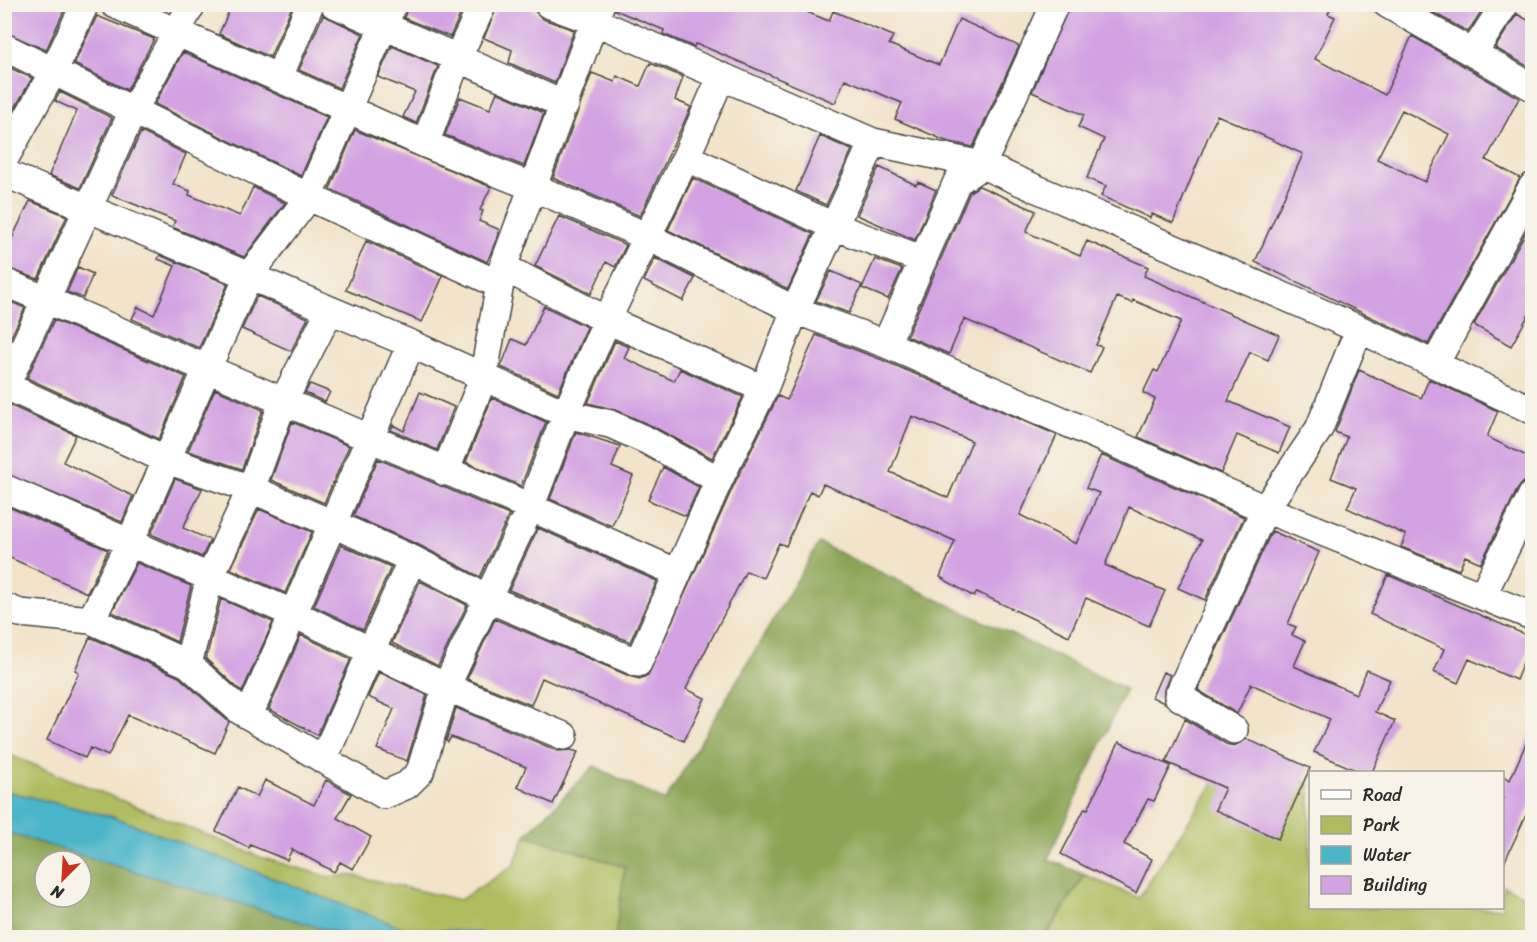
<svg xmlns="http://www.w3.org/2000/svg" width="1537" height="942" font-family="Sriracha,sans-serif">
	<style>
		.green { fill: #afbc5e; stroke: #6d7444; stroke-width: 1.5 }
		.forest { fill: #8ba455; stroke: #5b6840; stroke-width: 1.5; fill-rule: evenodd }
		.water { fill: #4bb5c9; stroke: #3b707a; stroke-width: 1.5 }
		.building { fill: #d2a2e2; fill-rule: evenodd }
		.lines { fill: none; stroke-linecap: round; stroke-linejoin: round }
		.street-casing { stroke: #494743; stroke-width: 30 }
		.street { stroke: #fff; stroke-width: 27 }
	</style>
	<rect width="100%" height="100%" fill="#f7f3e8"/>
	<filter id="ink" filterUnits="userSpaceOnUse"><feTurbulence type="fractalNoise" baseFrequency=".0167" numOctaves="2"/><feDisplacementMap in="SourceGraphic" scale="12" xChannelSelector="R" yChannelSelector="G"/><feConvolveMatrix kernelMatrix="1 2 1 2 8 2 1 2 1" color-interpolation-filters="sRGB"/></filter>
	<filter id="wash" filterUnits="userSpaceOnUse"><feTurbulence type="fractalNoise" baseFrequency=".008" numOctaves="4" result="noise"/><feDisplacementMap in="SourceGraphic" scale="24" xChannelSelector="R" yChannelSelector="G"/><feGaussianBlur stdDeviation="1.35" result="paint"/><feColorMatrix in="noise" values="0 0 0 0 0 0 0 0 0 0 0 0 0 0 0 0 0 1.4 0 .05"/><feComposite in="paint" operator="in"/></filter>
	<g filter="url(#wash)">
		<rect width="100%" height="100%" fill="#f2e3c9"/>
		<!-- green -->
		<path class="green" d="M 1238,745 L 1310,785 L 1310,908 L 1502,908 L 1503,886 L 1532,898 L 1532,937 L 1045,938 L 1085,875 L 1139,898 Z
			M 5,753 L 263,858 L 329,877 L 351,875 L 460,900 L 513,866 L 526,835 L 625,867 L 615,937 L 491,937 L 479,932 L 403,928 L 117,818 L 5,791 Z"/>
		<!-- forest -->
		<path class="forest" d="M 819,543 L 1126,689 L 1048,859 L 1085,875 L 1044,937 L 615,937 L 625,867 L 526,835 L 594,766 L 665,801 Z
			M 4,832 L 5,832 L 350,937 L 5,937 ZM 45,861 L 81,861 L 81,897 L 45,897 Z"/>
		<!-- water -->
		<path class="water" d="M 5,791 L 117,818 L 403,928 L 479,932 L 491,937 L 350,937 L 5,832 Z"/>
		<g id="blocks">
			<!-- building -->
			<path class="building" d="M 4,4 L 67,4 L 46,50 L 4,32 Z
				M 232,4 L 293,4 L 270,57 L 219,34 Z
				M 408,4 L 465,4 L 450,37 L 404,18 Z
				M 498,4 L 522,4 L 534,10 L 543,19 L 574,30 L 555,83 L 509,63 L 512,50 L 484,38 Z
				M 615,4 L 787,4 L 829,21 L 833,11 L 893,36 L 889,44 L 939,65 L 959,19 L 1019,46 L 973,147 L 946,141 L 895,119 L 902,103 L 845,79 L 835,103 L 705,47 L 695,44 L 694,47 L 663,34 L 664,30 L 615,10 Z
				M 1070,4 L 1332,4 L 1328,14 L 1335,17 L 1315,59 L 1385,95 L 1412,36 L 1519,98 L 1486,160 L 1520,178 L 1428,344 L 1255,262 L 1303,154 L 1240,125 L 1217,115 L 1173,223 L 1152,214 L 1150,218 L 1101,196 L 1106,186 L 1087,178 L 1104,139 L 1078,127 L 1084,115 L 1032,92 ZM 1402,110 L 1449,134 L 1425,182 L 1377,159 Z
				M 1427,4 L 1486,4 L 1468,32 L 1425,8 Z
				M 1517,14 L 1533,23 L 1533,69 L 1495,48 Z
				M 323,15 L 363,34 L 339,88 L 299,70 Z
				M 97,16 L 154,39 L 127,90 L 74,64 Z
				M 392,46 L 438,66 L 416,123 L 403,117 L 415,92 L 378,77 Z
				M 183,52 L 327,117 L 301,176 L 155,104 Z
				M 650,63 L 683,77 L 675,100 L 691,107 L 640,216 L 553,178 L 592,73 L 615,82 L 617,76 L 640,86 Z
				M 4,65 L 32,78 L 4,127 Z
				M 60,92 L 112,118 L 80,188 L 49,175 L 77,111 L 55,101 Z
				M 497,92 L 544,113 L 524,166 L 445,135 L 460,97 L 490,109 Z
				M 355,130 L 491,187 L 480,210 L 483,211 L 479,221 L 498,229 L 499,233 L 487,262 L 330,189 Z
				M 141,132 L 186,154 L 173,184 L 190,191 L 189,195 L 240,216 L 253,187 L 285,203 L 244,257 L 172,227 L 175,221 L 112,195 Z
				M 820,136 L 852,150 L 826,205 L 796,191 Z
				M 879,167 L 916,185 L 918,182 L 936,190 L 915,240 L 857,215 Z
				M 693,178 L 813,234 L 788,289 L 668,230 Z
				M 979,186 L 1036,211 L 1026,232 L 1080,256 L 1087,241 L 1148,267 L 1144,276 L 1279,335 L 1268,360 L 1250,352 L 1228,401 L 1290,427 L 1279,453 L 1237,435 L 1221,473 L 1138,437 L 1155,399 L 1143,393 L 1154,370 L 1158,372 L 1181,321 L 1133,300 L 1132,303 L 1117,297 L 1096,345 L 1102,347 L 1090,373 L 964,319 L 949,354 L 907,336 L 970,192 Z
				M 30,201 L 67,216 L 38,279 L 4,267 L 4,255 Z
				M 559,216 L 626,245 L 615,267 L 606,262 L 591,294 L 535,266 Z
				M 1533,219 L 1533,307 L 1511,346 L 1474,325 Z
				M 366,241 L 443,276 L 422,322 L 346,290 Z
				M 160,255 L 228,284 L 199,348 L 132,319 L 138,307 L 154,315 L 175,266 L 158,259 Z
				M 655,258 L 695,278 L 683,301 L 644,281 Z
				M 875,259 L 902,269 L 888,299 L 862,288 Z
				M 78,267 L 93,274 L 83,298 L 67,292 Z
				M 831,271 L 862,285 L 849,313 L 816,301 Z
				M 257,296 L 308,318 L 291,351 L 242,329 Z
				M 4,299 L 25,308 L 4,351 Z
				M 544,306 L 587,327 L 558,393 L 501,367 L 512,339 L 526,345 Z
				M 54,320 L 186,377 L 159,439 L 27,378 Z
				M 816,335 L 880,359 L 1057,435 L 1020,515 L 1076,544 L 1099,493 L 1086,488 L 1101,455 L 1244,517 L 1205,600 L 1178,588 L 1202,540 L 1129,507 L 1105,565 L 1165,591 L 1149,626 L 1086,598 L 1069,636 L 977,592 L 974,597 L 940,577 L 955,541 L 823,484 L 818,495 L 810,491 L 786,546 L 779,543 L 763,578 L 746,571 L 686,689 L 705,698 L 684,741 L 542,678 L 531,705 L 467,679 L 495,619 L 632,677 L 640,679 L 648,675 L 733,487 L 778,396 L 787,400 ZM 912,416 L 972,441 L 948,498 L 890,472 Z
				M 615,341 L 629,347 L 624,358 L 674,381 L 680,369 L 743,397 L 712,458 L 652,426 L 616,410 L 588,403 Z
				M 1359,370 L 1421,398 L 1429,379 L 1498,411 L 1487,437 L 1533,459 L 1533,480 L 1524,482 L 1518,488 L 1481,563 L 1465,556 L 1459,570 L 1401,547 L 1406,535 L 1347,508 L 1356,488 L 1331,478 L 1347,437 L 1335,432 Z
				M 310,384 L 330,392 L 325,402 L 305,393 Z
				M 215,389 L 263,410 L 242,469 L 188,451 Z
				M 420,392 L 454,407 L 437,450 L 391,430 L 393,425 L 404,431 Z
				M 492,398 L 546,422 L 521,486 L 466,462 Z
				M 9,405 L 76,435 L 63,462 L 133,496 L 122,522 L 4,473 L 4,406 Z
				M 292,422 L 349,446 L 324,503 L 271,480 Z
				M 576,432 L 620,446 L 612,467 L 633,476 L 612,526 L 550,499 Z
				M 378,459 L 509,515 L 480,577 L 419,545 L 353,516 Z
				M 663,467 L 699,487 L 686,516 L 648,500 Z
				M 175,479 L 202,489 L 183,528 L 210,540 L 202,557 L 151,534 Z
				M 4,505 L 108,550 L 87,593 L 4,555 Z
				M 259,509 L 312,532 L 285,593 L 231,569 Z
				M 538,528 L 657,581 L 630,642 L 509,590 Z
				M 1272,531 L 1319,552 L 1288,624 L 1296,627 L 1292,635 L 1305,641 L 1294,666 L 1356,694 L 1367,670 L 1390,680 L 1375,712 L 1395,721 L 1372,772 L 1360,772 L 1314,752 L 1330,719 L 1251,684 L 1237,714 L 1198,690 Z
				M 341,545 L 391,567 L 363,630 L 314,606 Z
				M 137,563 L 191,586 L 177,642 L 112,612 Z
				M 1388,575 L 1533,638 L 1516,680 L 1469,659 L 1458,683 L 1434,672 L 1444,649 L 1370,614 Z
				M 420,581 L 467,605 L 438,666 L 392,643 Z
				M 221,599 L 273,622 L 242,692 L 206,659 Z
				M 301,635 L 351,659 L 317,735 L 269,709 Z
				M 90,637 L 179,677 L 229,722 L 215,753 L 128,715 L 108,756 L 90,748 L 85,758 L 47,740 L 79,672 L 75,670 Z
				M 379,672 L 427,695 L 407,761 L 377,749 L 394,709 L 368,697 Z
				M 1163,672 L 1170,675 L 1164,690 L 1164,703 L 1152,697 Z
				M 456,708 L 558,751 L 571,750 L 578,752 L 553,804 L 517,787 L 526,767 L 451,737 L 448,742 L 446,741 Z
				M 1185,719 L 1226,744 L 1234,746 L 1247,739 L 1310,768 L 1278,839 L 1215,810 L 1225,788 L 1166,762 Z
				M 1533,727 L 1533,800 L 1503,865 L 1503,776 L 1510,780 Z
				M 1119,742 L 1171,766 L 1154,801 L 1148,799 L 1124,844 L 1152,859 L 1136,893 L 1061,854 L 1085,808 L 1088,809 Z
				M 265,780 L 314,805 L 326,780 L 351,794 L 337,818 L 371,837 L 353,869 L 340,862 L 334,872 L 292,849 L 287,860 L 250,845 L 249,848 L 216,831 L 238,787 L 257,797 Z"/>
		</g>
	</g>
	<g filter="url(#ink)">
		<use href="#blocks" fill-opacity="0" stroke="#494743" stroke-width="1.5"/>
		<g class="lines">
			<!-- street casing -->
			<g class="street-casing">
				<path id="street" d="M 114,4 L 425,144 L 533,187 L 648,237 L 795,310 L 886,344 L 1265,509 L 1532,616
					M 334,4 L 565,105
					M 548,4 L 594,21 L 873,142 L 982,165 L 1359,329 L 1532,410
					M 1387,4 L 1532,87
					M 4,47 L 309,197 L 498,284
					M 1473,53 L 1505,4
					M 279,77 L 310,4
					M 425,144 L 458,57 L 483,4
					M 686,157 L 833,226 L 921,259
					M 4,160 L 54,70 L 85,4
					M 4,173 L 411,344 L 566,414 L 610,424 L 646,440 L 719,480
					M 503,267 L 607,320 L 764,389
					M 4,282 L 489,489 L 678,573
					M 886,344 L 957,182 L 982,165 L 1055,4
					M 1435,364 L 1532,187
					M 4,385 L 167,460 L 251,489 L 333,524 L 412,559 L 489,599 L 638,663 L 719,480 L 764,389 L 795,310 L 873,142
					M 4,390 L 133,111 L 192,4
					M 445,472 L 483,379 L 503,267 L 600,6
					M 4,488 L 292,613 L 446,687 L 564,736
					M 1483,594 L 1532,495
					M 4,607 L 20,613 L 91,620 L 188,664 L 239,710 L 384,795 L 407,785 L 420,772 L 446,687 L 530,508 L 566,414 L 607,320 L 686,157 L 721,77
					M 91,620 L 130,542 L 248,277 L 309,197 L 393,4
					M 188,664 L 210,577 L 251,489 L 283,402 L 330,310
					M 249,715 L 411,344
					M 1234,730 L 1178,696 L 1265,509 L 1319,429 L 1359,329
					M 323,760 L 412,559"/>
			</g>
			<!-- street -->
			<use href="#street" class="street"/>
		</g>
	</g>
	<!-- margin -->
	<rect width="1537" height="942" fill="none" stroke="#f7f3e8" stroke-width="24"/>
	<!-- legend -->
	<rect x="1309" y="771" width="195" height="138" fill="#f7f3e8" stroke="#a5a39c" stroke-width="1.5"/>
	<rect x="1321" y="790" width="30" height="9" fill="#ffffff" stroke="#a5a39c" stroke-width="1.5"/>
	<text x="1363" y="801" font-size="18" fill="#2b2b2b">Road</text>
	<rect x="1321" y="816" width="30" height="18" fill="#afbc5e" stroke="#a5a39c" stroke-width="1.5"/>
	<text x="1363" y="831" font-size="18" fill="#2b2b2b">Park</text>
	<rect x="1321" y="846" width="30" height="18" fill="#4bb5c9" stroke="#a5a39c" stroke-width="1.5"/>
	<text x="1363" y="861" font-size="18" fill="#2b2b2b">Water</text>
	<rect x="1321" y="876" width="30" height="18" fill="#d2a2e2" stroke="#a5a39c" stroke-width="1.5"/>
	<text x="1363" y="891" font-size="18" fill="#2b2b2b">Building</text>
	<!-- north arrow -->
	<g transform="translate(63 879) rotate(204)"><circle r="28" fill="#f7f3e8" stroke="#a5a39c" stroke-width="1.5"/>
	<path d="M0-4.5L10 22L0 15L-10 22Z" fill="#c8321e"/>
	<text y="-9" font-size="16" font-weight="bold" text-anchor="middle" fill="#2b2b2b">N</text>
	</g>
</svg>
